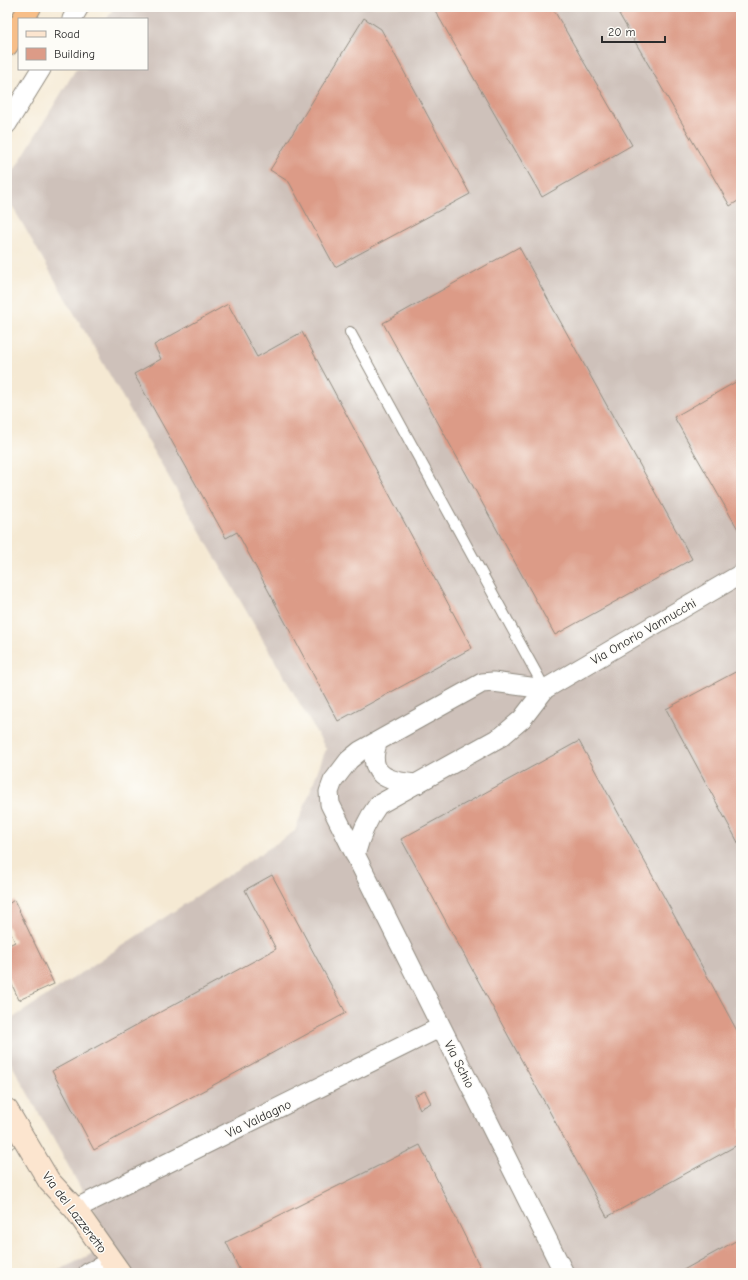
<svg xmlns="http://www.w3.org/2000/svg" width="748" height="1280" font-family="'Comic Neue',sans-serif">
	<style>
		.industrial { fill: #cec1ba }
		.building { fill: #dc9b87 }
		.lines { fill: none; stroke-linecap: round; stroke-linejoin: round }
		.lane-casing { stroke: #908a7f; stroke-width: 12 }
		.street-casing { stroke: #908a7f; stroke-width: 21 }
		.secondary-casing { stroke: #908a7f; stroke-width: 24 }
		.highway-casing { stroke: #908a7f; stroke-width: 24 }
		.lane { stroke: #fff; stroke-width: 10 }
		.street { stroke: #fff; stroke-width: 19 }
		.secondary { stroke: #fce5cf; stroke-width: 22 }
		.highway { stroke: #f7be88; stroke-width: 22 }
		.labels { text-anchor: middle; stroke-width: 3; stroke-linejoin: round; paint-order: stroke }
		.street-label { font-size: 13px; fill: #2b2b2b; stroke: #fdfcf7 }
	</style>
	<rect width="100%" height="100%" fill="#fdfcf7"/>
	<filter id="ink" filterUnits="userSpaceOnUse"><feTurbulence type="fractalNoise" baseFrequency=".025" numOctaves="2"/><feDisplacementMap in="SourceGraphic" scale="8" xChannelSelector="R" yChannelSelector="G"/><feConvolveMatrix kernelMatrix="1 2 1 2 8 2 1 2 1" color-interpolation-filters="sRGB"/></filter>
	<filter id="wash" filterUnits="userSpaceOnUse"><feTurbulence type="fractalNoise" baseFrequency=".012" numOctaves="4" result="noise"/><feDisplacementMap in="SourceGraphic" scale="16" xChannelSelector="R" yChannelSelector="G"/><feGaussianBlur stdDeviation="0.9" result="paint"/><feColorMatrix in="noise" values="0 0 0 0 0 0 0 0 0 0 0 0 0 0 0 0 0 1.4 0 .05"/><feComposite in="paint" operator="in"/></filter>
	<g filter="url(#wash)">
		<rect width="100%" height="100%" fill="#f5e9d3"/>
		<!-- industrial -->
		<path class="industrial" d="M 114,7 L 741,7 L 741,1273 L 53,1273 L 112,1244 L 7,1056 L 7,1022 L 295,831 L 326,749 L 7,197 L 7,182 L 76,69 L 147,69 L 147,19 L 107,19 Z"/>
		<g id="blocks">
			<!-- building -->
			<path class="building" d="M 433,7 L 552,7 L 632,145 L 542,197 Z
				M 615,7 L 741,7 L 741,199 L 730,206 Z
				M 364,18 L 381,29 L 470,194 L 335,267 L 289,182 L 270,170 Z
				M 519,247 L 692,559 L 555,635 L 383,323 Z
				M 228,304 L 257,357 L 302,332 L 472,648 L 338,721 L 237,532 L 226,538 L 134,374 L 161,359 L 154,345 Z
				M 741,379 L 741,530 L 739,531 L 674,417 Z
				M 741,669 L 741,848 L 666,709 Z
				M 579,741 L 741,1038 L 741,1143 L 607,1217 L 401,839 Z
				M 272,875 L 346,1013 L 94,1150 L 52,1071 L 276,949 L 245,890 Z
				M 14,900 L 54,984 L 19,1000 L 7,974 L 7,946 L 15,942 L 7,925 L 7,905 Z
				M 425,1091 L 431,1103 L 420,1109 L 414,1096 Z
				M 9,1135 L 16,1145 L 7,1152 L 7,1136 Z
				M 420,1145 L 483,1273 L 241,1273 L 226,1242 Z
				M 741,1238 L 741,1273 L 678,1273 Z"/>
		</g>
	</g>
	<g filter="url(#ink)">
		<use href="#blocks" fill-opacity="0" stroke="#908a7f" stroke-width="1"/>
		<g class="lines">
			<!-- lane casing -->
			<g class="lane-casing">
				<path id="lane" d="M 350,332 L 545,689"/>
			</g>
			<!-- street casing -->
			<g class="street-casing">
				<path id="street" d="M 72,19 L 79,7
					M 7,124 L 41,69
					M 545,689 L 493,682 L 482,683 L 360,751 L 349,760 L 333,781 L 329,792 L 330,804 L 337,818 L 564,1273
					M 378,741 C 365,775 388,782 417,784
					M 355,855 C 360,836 366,821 378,805 L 502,736 L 522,719 L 545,689 L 741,574
					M 75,1209 L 441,1027
					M 88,1273 L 112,1261"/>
			</g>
			<!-- secondary casing -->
			<g class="secondary-casing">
				<path id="secondary" d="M 7,1110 L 49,1181 L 75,1209 L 120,1273"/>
			</g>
			<!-- highway casing -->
			<g class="highway-casing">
				<path id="highway" d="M 23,19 L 30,7
					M 7,45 L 19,25"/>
			</g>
			<!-- lane -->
			<use href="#lane" class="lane"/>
			<!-- street -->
			<use href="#street" class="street"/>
			<!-- secondary -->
			<use href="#secondary" class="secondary"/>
			<!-- highway -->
			<use href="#highway" class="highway"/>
		</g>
	</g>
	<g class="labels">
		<!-- street labels -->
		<g class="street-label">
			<text transform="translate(643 631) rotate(-30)" y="5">Via Onorio Vannucchi</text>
			<text transform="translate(460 1064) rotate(63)" y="5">Via Schio</text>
			<text transform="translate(258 1118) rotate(-26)" y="5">Via Valdagno</text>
			<text transform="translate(75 1212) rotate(53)" y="5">Via del Lazzeretto</text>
		</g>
	</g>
	<!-- margin -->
	<rect width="748" height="1280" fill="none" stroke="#fdfcf7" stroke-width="24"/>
	<!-- legend -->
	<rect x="18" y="18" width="130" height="52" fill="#fdfcf7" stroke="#a9a8a5"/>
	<rect x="26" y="31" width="20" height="6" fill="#fce5cf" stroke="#a9a8a5"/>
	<text x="54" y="38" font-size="12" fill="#2b2b2b">Road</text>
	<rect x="26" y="48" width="20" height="12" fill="#dc9b87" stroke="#a9a8a5"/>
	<text x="54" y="58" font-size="12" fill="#2b2b2b">Building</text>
	<!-- scale -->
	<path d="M602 36v6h63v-6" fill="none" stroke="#2b2b2b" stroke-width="2"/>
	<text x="608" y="36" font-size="12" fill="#2b2b2b" stroke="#fdfcf7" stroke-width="3" paint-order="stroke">20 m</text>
</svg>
